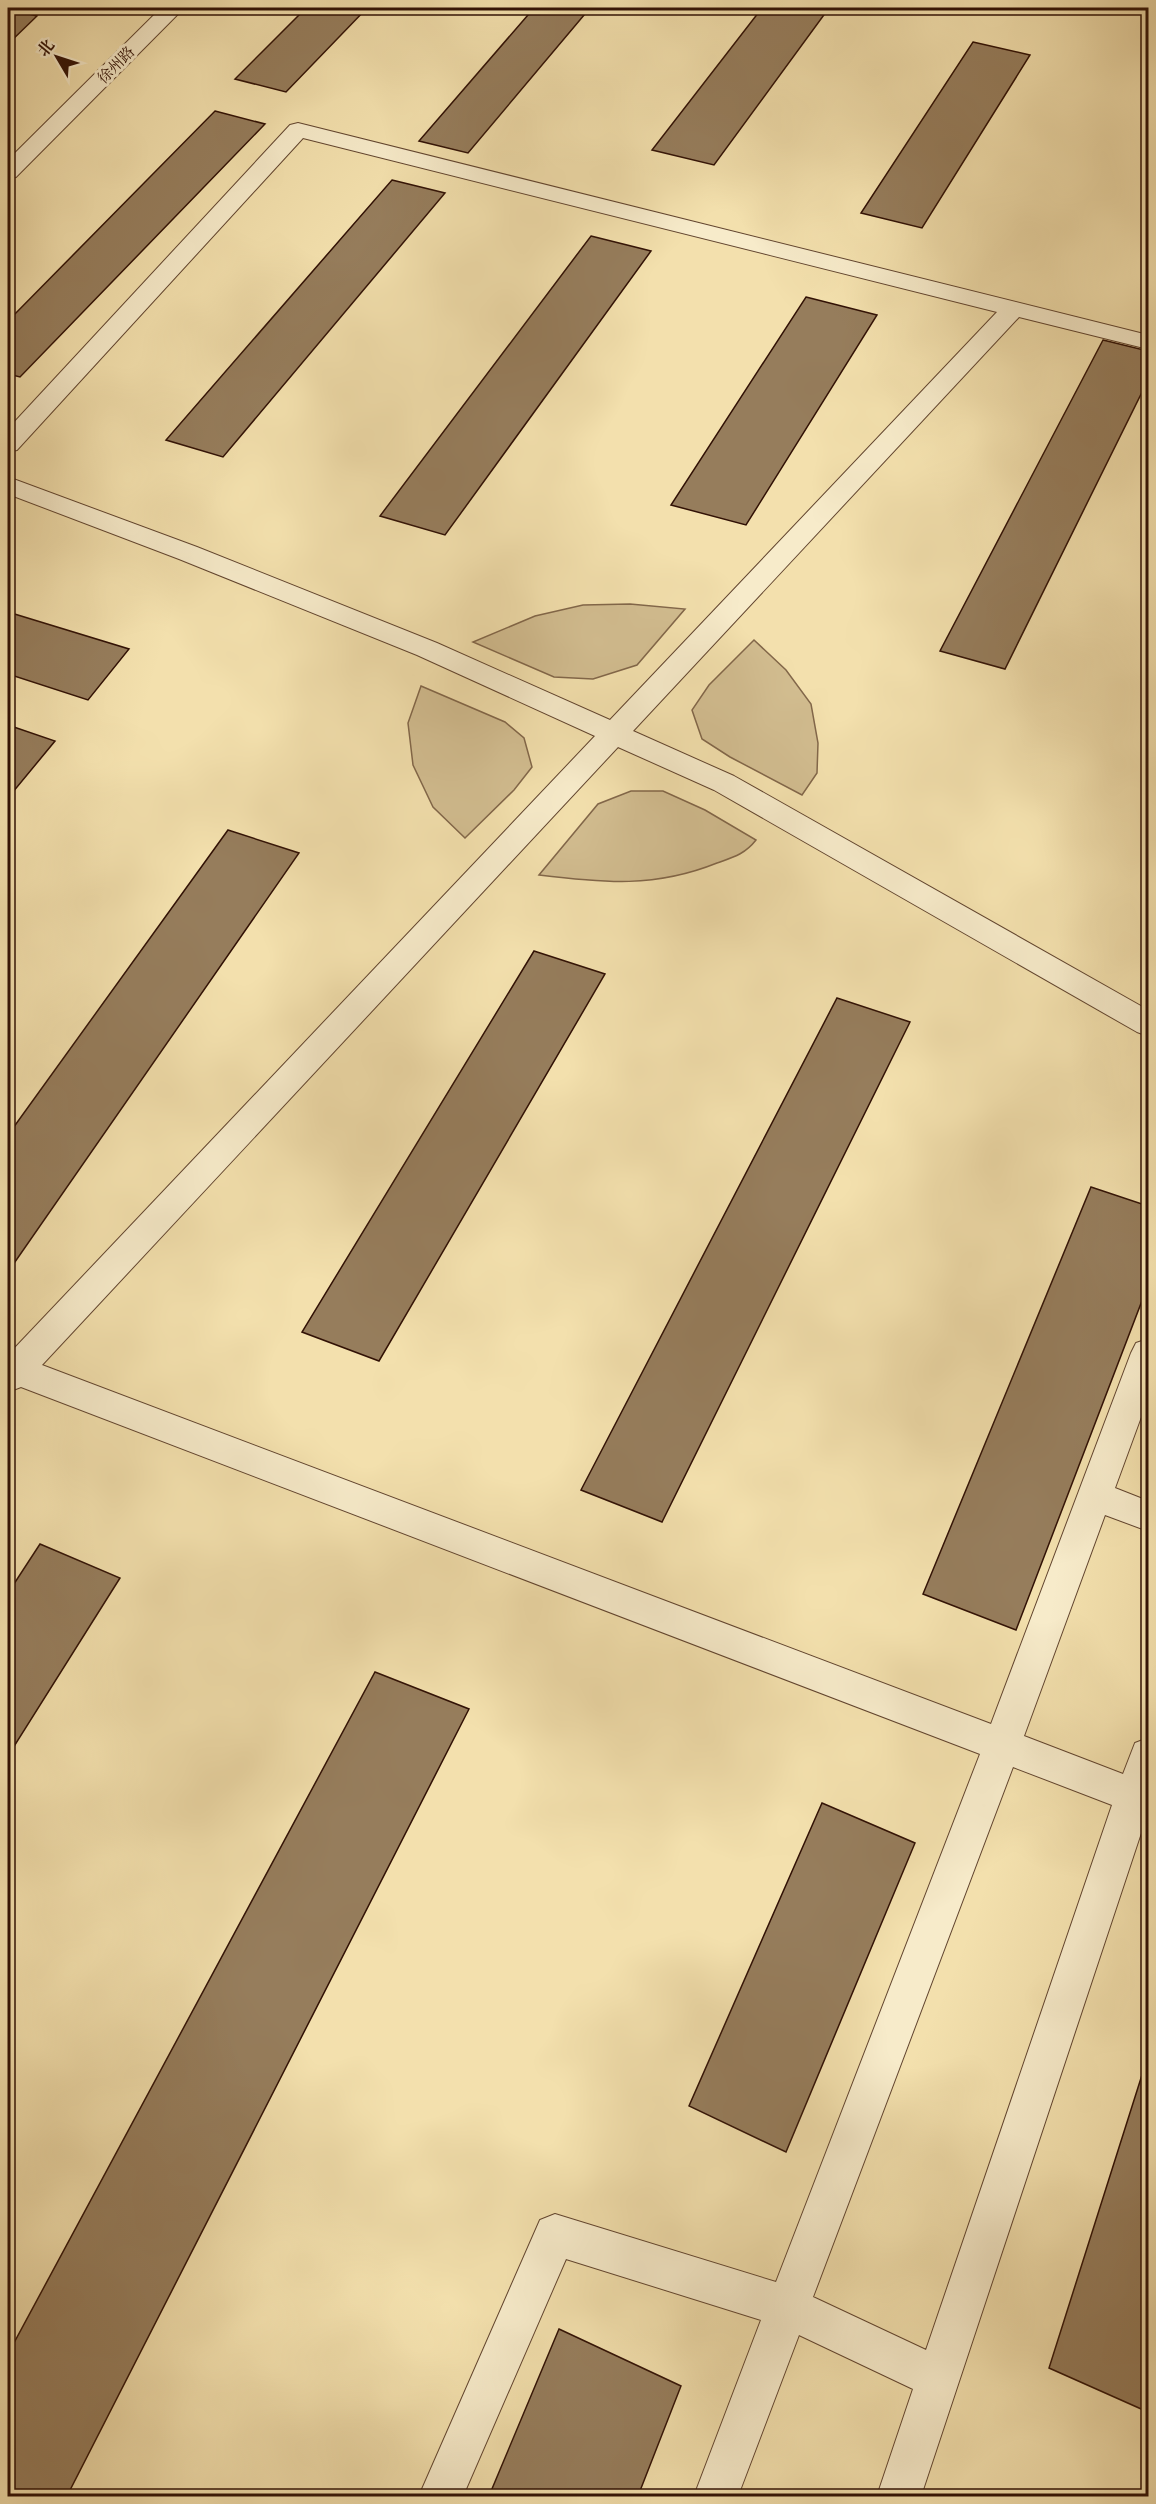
<svg xmlns="http://www.w3.org/2000/svg" width="1156" height="2504" font-family="'Libre Bodoni','Noto Serif SC',serif">
	<style>
		.green { fill: #d2bd90; stroke: #82674a; stroke-width: 1.5 }
		.building { fill: #967d5c; stroke: #311105; stroke-width: 1.5 }
		.lines { fill: none; stroke-linecap: round; stroke-linejoin: round }
		.minor-casing { stroke: #62452f; stroke-width: 2 }
		.minor { fill: #f7ebca; fill-rule: evenodd }
		.labels { text-anchor: middle; stroke-width: 6; stroke-linejoin: round; paint-order: stroke }
		.far-street-label { font-size: 15px; fill: #311105; stroke: #f7ebca }
	</style>
	<rect width="100%" height="100%" fill="#f3e0ad"/>
	<filter id="stains"><feTurbulence type="fractalNoise" baseFrequency=".00333" numOctaves="4"/><feColorMatrix values="0 0 0 0 .2 0 0 0 0 .09 0 0 0 0 .02 0 0 0 .5 -.17"/></filter>
	<radialGradient id="worn" r=".72"><stop offset=".6" stop-color="#630" stop-opacity="0"/><stop offset="1" stop-color="#630" stop-opacity=".3"/></radialGradient>
	<!-- green -->
	<path class="green" d="M 630,604 L 685,609 L 637,665 L 593,679 L 554,677 L 473,642 L 535,616 L 583,605 Z
		M 754,640 L 786,670 L 811,704 L 818,743 L 817,773 L 802,795 L 730,757 L 702,739 L 692,710 L 709,685 Z
		M 421,686 L 505,722 L 524,738 L 532,767 L 514,790 L 465,838 L 433,807 L 413,765 L 408,723 Z
		M 631,791 L 663,791 L 705,810 L 756,840 C 745,854 734,857 717,863 C 655,888 604,883 539,875 L 598,804 Z"/>
	<!-- building -->
	<path class="building" d="M 306,8 L 367,8 L 286,92 L 235,79 Z
		M 534,8 L 590,8 L 468,153 L 419,141 Z
		M 762,8 L 829,8 L 714,165 L 652,150 Z
		M 8,9 L 37,16 L 8,44 Z
		M 973,42 L 1030,55 L 922,228 L 861,213 Z
		M 215,111 L 265,124 L 20,377 L 8,374 L 8,321 Z
		M 392,180 L 445,193 L 223,457 L 166,440 Z
		M 591,236 L 651,251 L 445,535 L 380,516 Z
		M 806,297 L 877,315 L 746,525 L 671,505 Z
		M 1103,340 L 1148,351 L 1148,380 L 1005,669 L 940,651 Z
		M 8,612 L 129,649 L 88,700 L 8,674 Z
		M 8,725 L 55,741 L 8,798 Z
		M 228,830 L 299,853 L 8,1272 L 8,1135 Z
		M 534,951 L 605,974 L 379,1361 L 302,1332 Z
		M 837,998 L 910,1022 L 662,1522 L 581,1490 Z
		M 1091,1187 L 1148,1206 L 1148,1285 L 1016,1630 L 923,1594 Z
		M 40,1544 L 120,1578 L 8,1756 L 8,1593 Z
		M 375,1672 L 469,1709 L 67,2496 L 8,2496 L 8,2354 Z
		M 822,1803 L 915,1843 L 786,2152 L 689,2106 Z
		M 1148,2056 L 1148,2412 L 1049,2368 Z
		M 559,2329 L 681,2386 L 638,2496 L 489,2496 Z"/>
	<g class="lines">
		<!-- minor casing -->
		<g class="minor-casing">
			<path id="minor" d="M 161,8 L 184,8 L 16,177 L 8,179 L 8,160 Z
				M 298,123 L 1148,335 L 1148,349 L 1019,317 L 633,731 L 734,776 L 1148,1010 L 1148,1036 L 1137,1032 L 714,790 L 618,747 L 42,1365 L 991,1724 L 1131,1353 L 1136,1343 L 1148,1339 L 1148,1398 L 1115,1488 L 1148,1501 L 1148,1531 L 1105,1515 L 1024,1736 L 1123,1774 L 1135,1743 L 1148,1738 L 1148,1819 L 1146,1818 L 921,2496 L 877,2496 L 913,2389 L 799,2335 L 738,2496 L 694,2496 L 761,2320 L 566,2259 L 463,2496 L 419,2496 L 540,2220 L 555,2214 L 776,2282 L 980,1754 L 21,1387 L 8,1392 L 8,1353 L 10,1353 L 595,736 L 417,655 L 179,559 L 8,494 L 8,477 L 197,547 L 437,643 L 610,720 L 997,312 L 303,138 L 17,450 L 8,452 L 8,429 L 290,125 ZM 1013,1767 L 1112,1805 L 926,2350 L 813,2297 Z"/>
		</g>
		<!-- minor -->
		<use href="#minor" class="minor"/>
	</g>
	<g class="labels">
		<!-- far-street labels -->
		<g class="far-street-label">
			<text transform="translate(116 65) rotate(-45)" y="5">徐州路</text>
		</g>
	</g>
	<!-- margin -->
	<rect width="1156" height="2504" fill="none" stroke="#f3e0ad" stroke-width="30"/>
	<rect x="9" y="9" width="1138" height="2486" fill="none" stroke="#311105" stroke-width="3"/>
	<rect x="15" y="15" width="1126" height="2474" fill="none" stroke="#311105" stroke-width="1.5"/>
	<!-- north arrow -->
	<g transform="translate(57 57) rotate(309)" stroke="#f7ebca" stroke-width="4.5" paint-order="stroke">
	<path d="M0-4.5L10 22L0 15L-10 22Z" fill="#311105"/>
	<text y="-9" font-size="16" font-weight="bold" text-anchor="middle" fill="#311105">北</text>
	</g>
	<rect width="100%" height="100%" filter="url(#stains)"/>
	<rect width="100%" height="100%" fill="url(#worn)"/>
</svg>
